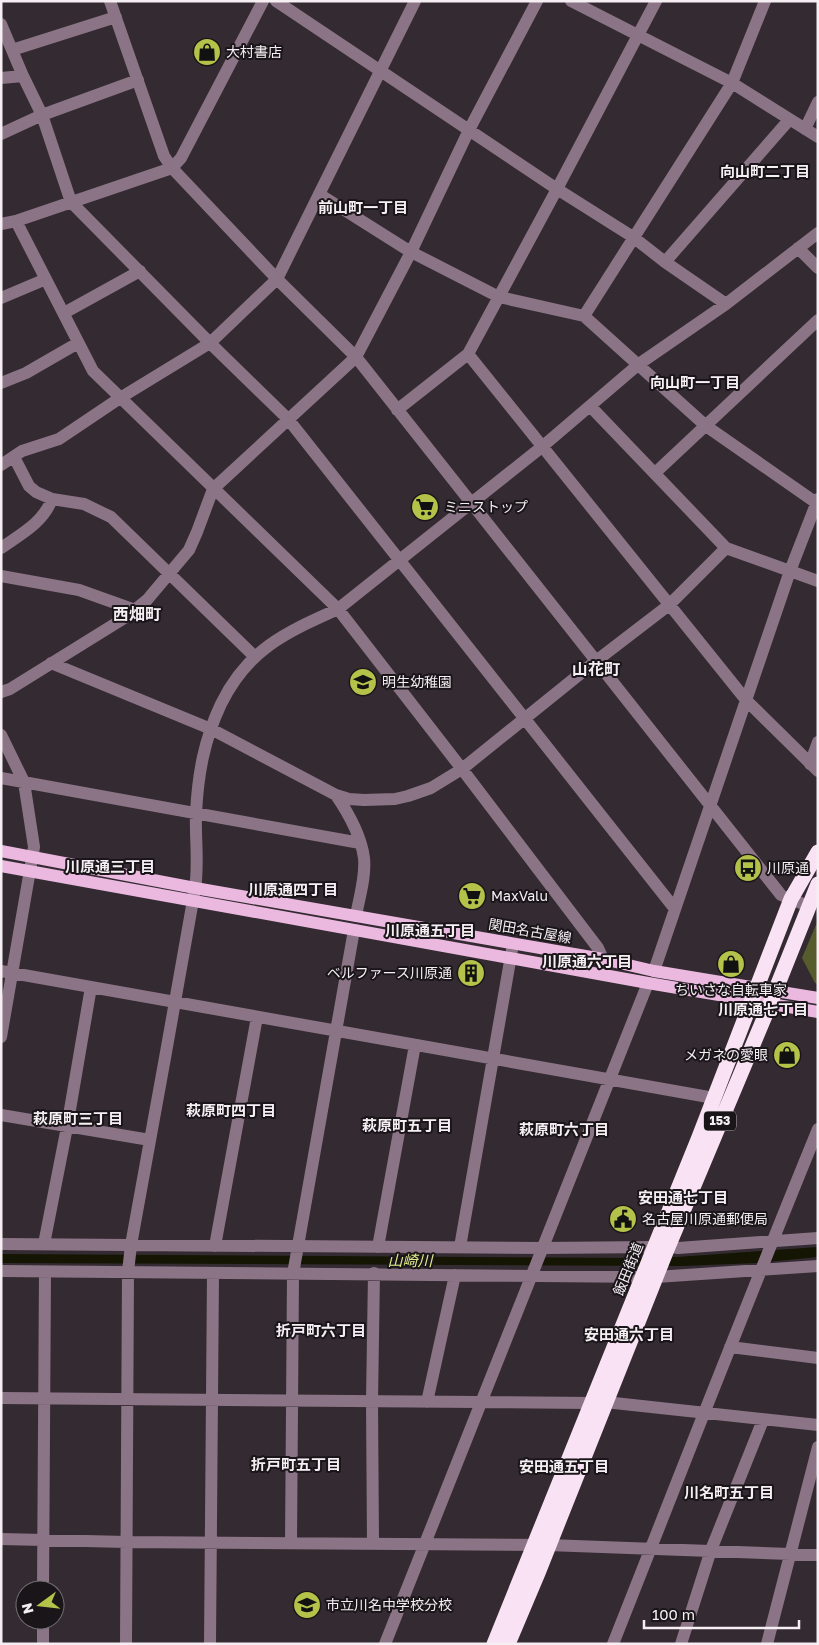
<svg xmlns="http://www.w3.org/2000/svg" width="819" height="1645" font-family="'Golos Text','Noto Sans JP',sans-serif">
	<style>
		.green { fill: #565c2b }
		.water { fill: #141603 }
		.lines { fill: none; stroke-linecap: round; stroke-linejoin: round }
		.minor { stroke: #8c7487; stroke-width: 12 }
		.major { stroke: #ebb9e0; stroke-width: 12 }
		.highway { stroke: #fae2f5; stroke-width: 15 }
		.labels { text-anchor: middle; stroke-width: 4; stroke-linejoin: round; paint-order: stroke }
		.shield { fill: #191518; stroke: #b3adb1; stroke-width: 1 }
		.shield-label { font-size: 12px; font-weight: bold; fill: #f5eef3 }
		.poi-label { font-size: 14px; fill: #f5eef3; stroke: #191518; text-anchor: start }
		.street-label { font-size: 14px; fill: #f5eef3; stroke: #191518 }
		.neighbourhood-label { font-size: 15px; font-weight: bold; fill: #f5eef3; stroke: #191518 }
		.water-label { font-size: 15px; font-style: italic; fill: #dfec8c; stroke: #191518 }
		.quarter-label { font-size: 16px; font-weight: bold; fill: #f5eef3; stroke: #191518 }
	</style>
	<rect width="100%" height="100%" fill="#342b32"/>
	<!-- green -->
	<path class="green" d="M 818,920 L 818,984 L 815,983 L 802,958 Z"/>
	<!-- water -->
	<path class="water" d="M 818,1247 L 818,1257 L 757,1263 L 683,1266 L 1,1263 L 1,1254 L 636,1258 L 677,1257 Z"/>
	<g class="lines">
		<!-- minor -->
		<path class="minor" d="M 110,1 L 164,156 L 172,168 L 277,279 L 356,357 L 781,895 L 808,906
			M 276,1 L 557,189 L 633,237 L 665,262 L 726,304
			M 571,1 L 732,83 L 818,137
			M 1,24 L 23,76 L 42,115 L 71,202 L 210,343 L 288,419 L 675,909
			M 12,50 L 116,17
			M 1,78 L 23,76
			M 805,129 L 818,102
			M 1,134 L 42,115 L 138,80
			M 319,194 L 411,252 L 499,297 L 584,316 L 706,426 L 818,504
			M 16,221 L 93,371 L 338,609 L 462,769 L 598,948 L 603,959
			M 1,224 L 16,221 L 172,168 L 181,158 L 263,1
			M 798,248 L 818,268
			M 665,262 L 789,120
			M 1,298 L 46,279
			M 64,313 L 140,271
			M 584,316 L 732,83 L 765,1
			M 468,354 L 746,700 L 818,771
			M 1,383 L 26,373 L 78,343
			M 590,406 L 726,548 L 818,581
			M 397,410 L 468,354 L 557,189 L 656,1
			M 14,457 L 29,486 L 36,492 L 52,499 L 84,504 L 111,517 L 254,656
			M 1,465 L 22,451 L 59,439 L 120,398 L 210,343 L 277,279 L 415,1
			M 655,473 L 818,320
			M 1,548 C 21,534 43,523 52,499
			M 1,576 L 79,590 L 135,610
			M 51,663 L 211,729 L 336,795 L 349,799 L 364,800 L 395,799 L 408,796 L 431,788 L 462,769 L 596,661 L 669,605 L 726,548
			M 1,692 L 10,689 L 126,617 L 147,600 L 189,550 L 197,532 L 213,489 L 356,357 L 411,252 L 469,130 L 537,1
			M 1,735 L 24,782 L 34,847 L 1,1037
			M 810,764 L 818,742
			M 1,778 L 360,843
			M 336,795 C 349,814 361,835 364,858 C 366,877 359,898 356,916
			M 1,971 L 714,1098
			M 654,971 L 790,571 L 818,499
			M 1,1115 L 150,1140
			M 1,1244 L 542,1248 L 654,1247
			M 44,1244 L 67,1127 L 91,987
			M 215,1246 L 257,1017
			M 668,1246 L 678,1248 L 818,1238
			M 378,1247 L 415,1045
			M 460,1247 L 513,944
			M 1,1271 L 656,1277 L 818,1266
			M 730,1347 L 818,1358
			M 1,1398 L 592,1403
			M 427,1402 L 455,1275
			M 605,1402 L 818,1425
			M 1,1539 L 127,1542 L 548,1545 L 818,1555
			M 291,1543 L 293,1274 L 354,930
			M 373,1543 L 372,1401 L 374,1273
			M 43,1590 L 45,1272
			M 43,1644 L 43,1620
			M 126,1644 L 128,1272 L 131,1245 C 153,1126 174,1008 195,889 C 199,864 195,838 196,813 C 198,774 204,740 221,704 C 248,649 285,633 338,609 L 543,446 L 639,364 L 726,304 L 818,233
			M 210,1644 L 213,1273
			M 385,1644 L 648,983
			M 613,1644 C 681,1472 748,1300 818,1129
			M 681,1644 L 711,1550 L 763,1420
			M 767,1644 L 818,1447"/>
		<!-- major -->
		<path class="major" d="M 1,851 L 195,888 L 603,959 L 654,971 L 818,998
			M 1,866 L 648,983 L 818,1012"/>
		<!-- highway -->
		<path class="highway" d="M 494,1644 L 699,1137 L 791,899 L 818,852
			M 508,1644 L 538,1573 L 666,1252 L 770,1004 L 818,884"/>
	</g>
	<!-- icons -->
	<defs>
		<g id="shop-disc" transform="scale(1.4375)"><circle r="9.5" fill="#b4c24a" stroke="#191518"/><path d="M-5-2.5h2.3a2.7 3.5 0 0 1 5.4 0H5L5.5 6h-11ZM-1.5-2.5h3a1.5 2.3 0 0 0-3 0Z" fill="#111"/></g>
		<g id="supermarket-disc" transform="scale(1.4375)"><circle r="9.5" fill="#b4c24a" stroke="#191518"/><path d="M-6-5.5h2.5l.6 2H6L4.5 2H-2.5L-4.4-4H-6ZM-1.5 3.2a1.3 1.3 0 1 0 .1 0ZM3 3.2a1.3 1.3 0 1 0 .1 0Z" fill="#111"/></g>
		<g id="school-disc" transform="scale(1.4375)"><circle r="9.5" fill="#b4c24a" stroke="#191518"/><path d="M0-5L7-2L0 1L-7-2ZM-4 1L0 2.5L4 1V4Q0 6-4 4Z" fill="#111"/></g>
		<g id="bus-disc" transform="scale(1.4375)"><circle r="9.5" fill="#b4c24a" stroke="#191518"/><path d="M-5-6H5V4H4V6H2V4H-2V6H-4V4H-5ZM-3.5-4V0h7V-4ZM-3.5 1.2v1.5H-2V1.2ZM2 1.2v1.5H3.5V1.2Z" fill="#111"/></g>
		<g id="building-disc" transform="scale(1.4375)"><circle r="9.5" fill="#b4c24a" stroke="#191518"/><path d="M-4-6H4V6H1V3H-1V6H-4ZM-2.5-4.3h1.7v1.8h-1.7ZM.8-4.3h1.7v1.8H.8ZM-2.5-1h1.7V.8h-1.7ZM.8-1h1.7V.8H.8Z" fill="#111"/></g>
		<g id="civic-disc" transform="scale(1.4375)"><circle r="9.5" fill="#b4c24a" stroke="#191518"/><path d="M-.6-6.5H3V-4.5H.6V-3L4-1V1h2V6H-6V1h2V-1L-.6-3ZM-1.2 2.5V6h2.4V2.5Z" fill="#111"/></g>
	</defs>
	<g fill-rule="evenodd">
		<use href="#shop-disc" x="207" y="52"/>
		<use href="#supermarket-disc" x="425" y="507"/>
		<use href="#school-disc" x="363" y="682"/>
		<use href="#bus-disc" x="748" y="868"/>
		<use href="#supermarket-disc" x="472" y="896"/>
		<use href="#shop-disc" x="731" y="964"/>
		<use href="#building-disc" x="471" y="973"/>
		<use href="#shop-disc" x="787" y="1055"/>
		<use href="#civic-disc" x="623" y="1219"/>
		<use href="#school-disc" x="307" y="1605"/>
	</g>
	<g class="labels">
		<!-- shield labels -->
		<rect class="shield" x="704" y="1111.5" width="32" height="19" rx="4"/>
		<g class="shield-label">
			<text x="720" y="1125">153</text>
		</g>
		<!-- poi labels -->
		<g class="poi-label">
			<text x="226" y="57">大村書店</text>
			<text x="444" y="512">ミニストップ</text>
			<text x="382" y="687">明生幼稚園</text>
			<text x="767" y="873">川原通</text>
			<text x="491" y="901">MaxValu</text>
			<text x="452" y="978" text-anchor="end">ベルファース川原通</text>
			<text x="731" y="995" text-anchor="middle">ちいさな自転車家</text>
			<text x="768" y="1060" text-anchor="end">メガネの愛眼</text>
			<text x="642" y="1224">名古屋川原通郵便局</text>
			<text x="326" y="1610">市立川名中学校分校</text>
		</g>
		<!-- street labels -->
		<g class="street-label">
			<text transform="translate(530 931) rotate(10)" y="5">関田名古屋線</text>
			<text transform="translate(628 1269) rotate(-68)" y="5">飯田街道</text>
		</g>
		<!-- neighbourhood labels -->
		<g class="neighbourhood-label">
			<text x="765" y="177">向山町二丁目</text>
			<text x="363" y="213">前山町一丁目</text>
			<text x="695" y="388">向山町一丁目</text>
			<text x="110" y="872">川原通三丁目</text>
			<text x="293" y="895">川原通四丁目</text>
			<text x="430" y="936">川原通五丁目</text>
			<text x="587" y="967">川原通六丁目</text>
			<text x="763" y="1015">川原通七丁目</text>
			<text x="231" y="1116">萩原町四丁目</text>
			<text x="78" y="1124">萩原町三丁目</text>
			<text x="407" y="1131">萩原町五丁目</text>
			<text x="564" y="1135">萩原町六丁目</text>
			<text x="683" y="1203">安田通七丁目</text>
			<text x="321" y="1336">折戸町六丁目</text>
			<text x="629" y="1340">安田通六丁目</text>
			<text x="296" y="1470">折戸町五丁目</text>
			<text x="564" y="1472">安田通五丁目</text>
			<text x="729" y="1498">川名町五丁目</text>
		</g>
		<!-- water labels -->
		<g class="water-label">
			<text x="410" y="1266">山崎川</text>
		</g>
		<!-- quarter labels -->
		<g class="quarter-label">
			<text x="137" y="620">西畑町</text>
			<text x="596" y="675">山花町</text>
		</g>
	</g>
	<!-- border -->
	<rect width="819" height="1645" fill="none" stroke="#f5eef3" stroke-width="5"/>
	<!-- north arrow -->
	<g transform="translate(40 1605) rotate(255)"><circle r="24" fill="#191518" stroke="#716c70"/>
	<path d="M0-4L9 19L0 12L-9 19Z" fill="#b4c24a"/>
	<text y="-8" font-size="14" font-weight="bold" text-anchor="middle" fill="#f5eef3">N</text>
	</g>
	<!-- scale -->
	<path d="M644 1620v8h155v-8" fill="none" stroke="#f5eef3" stroke-width="2.5"/>
	<text x="652" y="1620" font-size="15" fill="#f5eef3" stroke="#191518" stroke-width="4" paint-order="stroke">100 m</text>
</svg>
